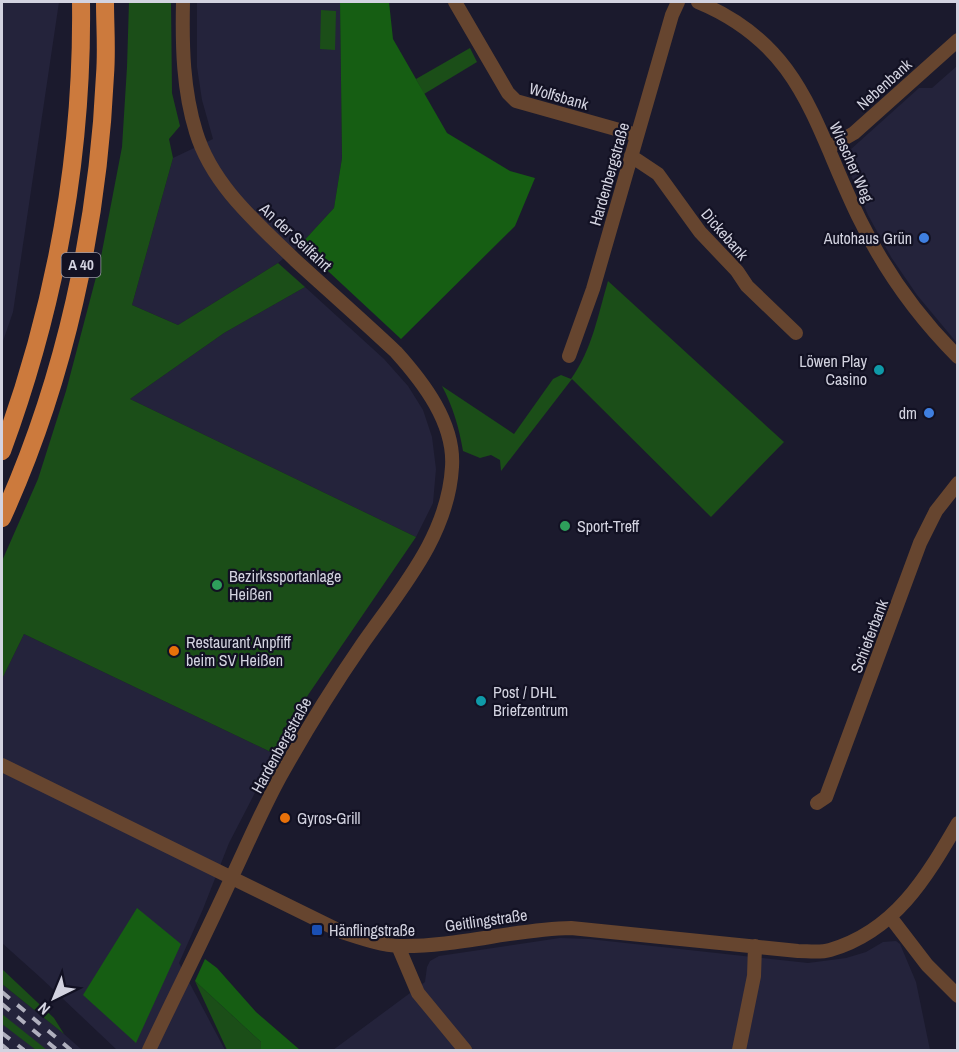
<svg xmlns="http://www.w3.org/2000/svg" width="959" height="1052" font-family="'Archivo Narrow',sans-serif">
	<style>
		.built { fill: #24233b }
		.green { fill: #1b4e18 }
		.forest { fill: #165e13 }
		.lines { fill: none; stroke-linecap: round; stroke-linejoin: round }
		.minor { stroke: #66452f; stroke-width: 14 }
		.highway { stroke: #cc7a3d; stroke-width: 18 }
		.rail { stroke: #b0b0be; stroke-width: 4; stroke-dasharray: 10 10; stroke-linecap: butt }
		.shop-dot { fill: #3f7fe0; stroke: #121123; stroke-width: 2 }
		.culture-dot { fill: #0f9aa8; stroke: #121123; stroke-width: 2 }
		.leisure-dot { fill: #2e9e5b; stroke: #121123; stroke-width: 2 }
		.food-dot { fill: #e8710a; stroke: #121123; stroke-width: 2 }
		.transit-dot { fill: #1a4fb4; stroke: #121123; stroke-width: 2 }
		.labels { text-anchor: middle; stroke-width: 4.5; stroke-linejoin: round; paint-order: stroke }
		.shield { fill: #121123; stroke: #9999a7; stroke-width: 1.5 }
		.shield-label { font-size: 15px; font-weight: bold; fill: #d3d3e0 }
		.street-label { font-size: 16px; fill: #d3d3e0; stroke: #121123 }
		.poi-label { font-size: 16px; fill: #d3d3e0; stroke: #121123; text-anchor: start }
	</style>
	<rect width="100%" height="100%" fill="#1b1a2d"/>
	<!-- built -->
	<path class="built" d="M 2,2 L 59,2 L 13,312 L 2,344 Z
		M 197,2 L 340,2 L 342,158 L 334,208 L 300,245 L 278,263 L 178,325 L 132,305 L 173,158 L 213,139 L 202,100 L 197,67 Z
		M 957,66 L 957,343 L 917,295 L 891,257 L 868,215 L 847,166 L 846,158 L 850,150 L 919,88 L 932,88 Z
		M 305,287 L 384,359 L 408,386 L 423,410 L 432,437 L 436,469 L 433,503 L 416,537 L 130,399 L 224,333 Z
		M 24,634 L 275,754 L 229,843 L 203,909 L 179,963 L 225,1050 L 117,1050 L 41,978 L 2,943 L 2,679 Z
		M 560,938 L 589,939 L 808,963 L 846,958 L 866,952 L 883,942 L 896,941 L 900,944 L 916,982 L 930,1050 L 333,1050 L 425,982 L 427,967 L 430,961 L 439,956 Z
		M 2,984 L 64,1034 L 82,1050 L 2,1050 Z"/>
	<!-- green -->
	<path class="green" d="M 129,2 L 171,2 L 172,93 L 180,126 L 169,139 L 173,158 L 132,305 L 178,325 L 278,263 L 305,287 L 224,333 L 130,399 L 416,537 L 308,695 L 275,754 L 24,634 L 2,679 L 2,561 L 38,479 L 66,391 L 100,262 L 122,147 L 127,67 Z
		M 321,10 L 336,11 L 335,50 L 320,49 Z
		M 470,48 L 477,62 L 424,94 L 416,79 Z
		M 608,281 L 784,442 L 711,517 L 572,379 L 501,471 L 500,460 L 491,455 L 480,458 L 463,451 C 459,427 453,407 442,386 L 514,434 L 553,379 L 561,375 L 571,379 C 592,350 598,315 608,281 Z
		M 2,969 L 54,1018 L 64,1034 L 2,984 Z
		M 195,981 L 261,1042 L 261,1050 L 227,1050 Z
		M 2,1014 L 47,1050 L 36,1050 L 2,1024 Z"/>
	<!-- forest -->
	<path class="forest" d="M 340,2 L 389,2 L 393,39 L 447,133 L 510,171 L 535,178 L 515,226 L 401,339 L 300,245 L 334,208 L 342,158 Z
		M 137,908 L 181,944 L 136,1043 L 83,995 Z
		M 205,959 L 217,968 L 256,1012 L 300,1050 L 261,1050 L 261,1042 L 195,981 Z"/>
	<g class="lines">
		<!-- minor -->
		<path class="minor" d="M 455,2 L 508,93 L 516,101 L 637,135
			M 698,2 C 804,46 814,127 860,220 C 885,271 918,317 958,357
			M 828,148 L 854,133 L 958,40
			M 631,156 L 658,174 L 700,232 L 737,271 L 747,286 L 796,333
			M 569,356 L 593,289 L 672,15 L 678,2
			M 2,765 L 342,932 C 361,938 380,945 400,946 C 457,947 514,929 571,928 L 798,951 C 808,951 820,953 830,950 C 895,931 926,878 958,823
			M 817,803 L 826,797 L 920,543 L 936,511 L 958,483
			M 891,918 L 927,965 L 958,996
			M 398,946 L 418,993 L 465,1050
			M 149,1050 C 176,993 205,936 231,879 C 247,845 262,810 280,777 C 305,732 332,688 361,646 C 399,591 448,537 452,467 C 455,423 423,382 396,352 C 363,321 329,291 295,260 C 257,223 212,185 196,132 C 183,90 182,46 183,2
			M 739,1050 L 754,976 L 755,946"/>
		<!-- highway -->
		<path class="highway" d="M 2,451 C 55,307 83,155 81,2
			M 2,518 C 65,380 98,226 105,75 C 107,50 105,26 105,2"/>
		<!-- rail -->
		<path class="rail" d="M 2,992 L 71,1050
			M 2,1004 L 57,1050
			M 2,1033 L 24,1050
			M 2,1045 L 8,1050"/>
	</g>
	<!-- markers -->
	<g class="shop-dot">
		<circle cx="924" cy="238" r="6"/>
		<circle cx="929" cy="413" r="6"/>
	</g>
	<g class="culture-dot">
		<circle cx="879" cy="370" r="6"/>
		<circle cx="481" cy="701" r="6"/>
	</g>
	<g class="leisure-dot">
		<circle cx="565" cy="526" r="6"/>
		<circle cx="217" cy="585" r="6"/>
	</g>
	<g class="food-dot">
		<circle cx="174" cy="651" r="6"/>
		<circle cx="285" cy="818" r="6"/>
	</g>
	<rect class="transit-dot" x="311" y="924" width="12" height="12" rx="3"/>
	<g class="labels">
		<!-- shield labels -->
		<rect class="shield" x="61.5" y="253" width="39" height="24" rx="4.5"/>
		<g class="shield-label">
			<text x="81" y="270">A 40</text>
		</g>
		<!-- street labels -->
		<g class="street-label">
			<text transform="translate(884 84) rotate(-42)" y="6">Nebenbank</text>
			<text transform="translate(559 96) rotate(16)" y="6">Wolfsbank</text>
			<text transform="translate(852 162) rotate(66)" y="6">Wiescher Weg</text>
			<text transform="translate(609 174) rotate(-74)" y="6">Hardenbergstraße</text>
			<text transform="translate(725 234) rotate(49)" y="6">Dickebank</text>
			<text transform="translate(296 237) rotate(43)" y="6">An der Seilfahrt</text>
			<text transform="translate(869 636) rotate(-69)" y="6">Schieferbank</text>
			<text transform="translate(281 745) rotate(-61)" y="6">Hardenbergstraße</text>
			<text transform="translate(486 920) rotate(-8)" y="6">Geitlingstraße</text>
		</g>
		<!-- poi labels -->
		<g class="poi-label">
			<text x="912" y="244" text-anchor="end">Autohaus Grün</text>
			<text x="867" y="367" text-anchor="end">Löwen Play<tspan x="867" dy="18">Casino</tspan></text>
			<text x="917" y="419" text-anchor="end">dm</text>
			<text x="577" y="532">Sport-Treff</text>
			<text x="229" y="582">Bezirkssportanlage<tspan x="229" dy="18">Heißen</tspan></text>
			<text x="186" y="648">Restaurant Anpfiff<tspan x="186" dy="18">beim SV Heißen</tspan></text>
			<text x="493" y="698">Post / DHL<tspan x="493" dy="18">Briefzentrum</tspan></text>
			<text x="297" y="824">Gyros-Grill</text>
			<text x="329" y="936">Hänflingstraße</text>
		</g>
	</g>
	<!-- border -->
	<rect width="959" height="1052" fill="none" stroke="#d3d3e0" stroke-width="6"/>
	<!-- north arrow -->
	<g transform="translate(54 998) rotate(223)" stroke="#121123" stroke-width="4.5" paint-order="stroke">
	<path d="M0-4.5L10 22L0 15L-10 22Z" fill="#d3d3e0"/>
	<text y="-9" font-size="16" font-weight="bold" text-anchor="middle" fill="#d3d3e0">N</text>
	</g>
</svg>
